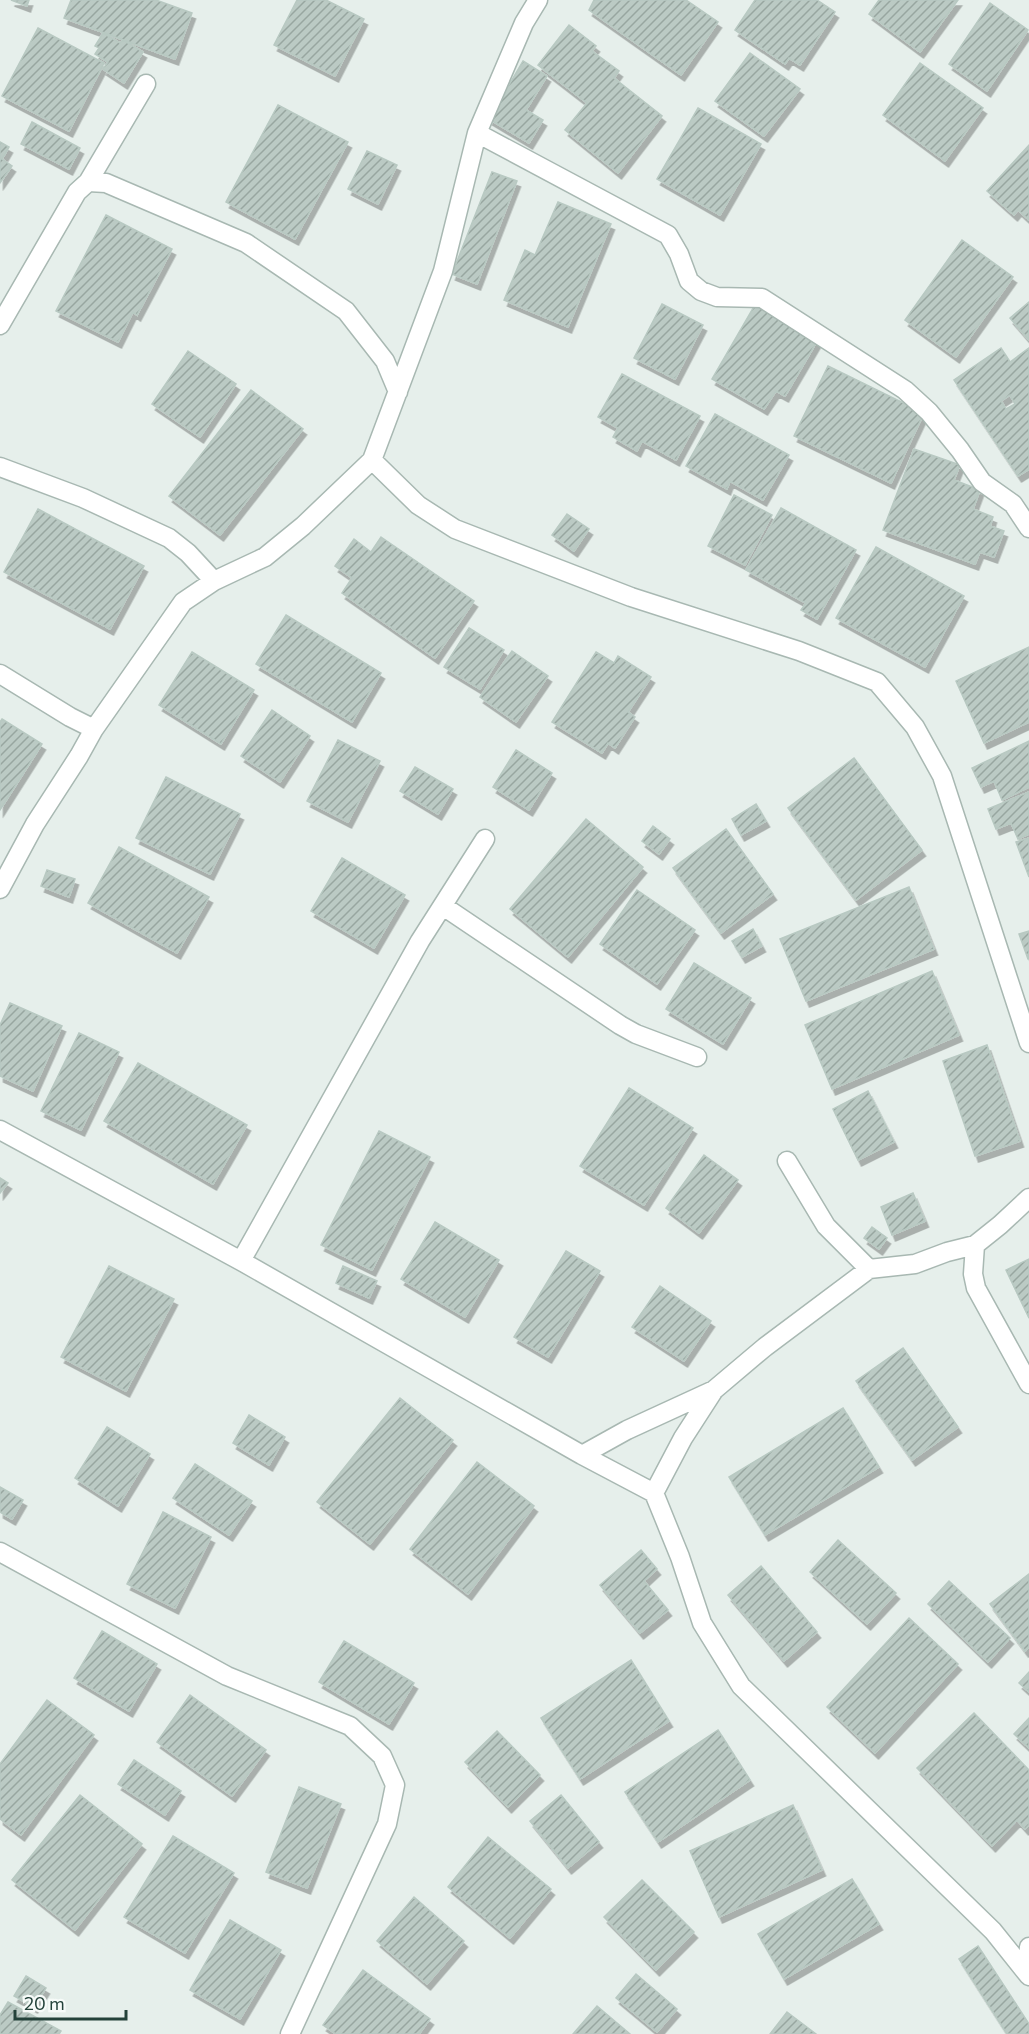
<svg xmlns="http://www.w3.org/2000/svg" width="1029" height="2034" font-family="Commissioner,sans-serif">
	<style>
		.building { fill: url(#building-hatch); stroke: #b8c9c2; stroke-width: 1.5; fill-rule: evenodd; filter: url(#shadow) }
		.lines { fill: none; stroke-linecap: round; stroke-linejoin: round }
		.street-casing { stroke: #a8b8b2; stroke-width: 21 }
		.street { stroke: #fff; stroke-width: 18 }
	</style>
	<defs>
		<pattern id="building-hatch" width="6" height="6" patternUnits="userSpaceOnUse" patternTransform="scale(1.5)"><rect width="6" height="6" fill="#bbcac4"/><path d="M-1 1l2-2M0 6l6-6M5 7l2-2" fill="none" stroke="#98a6a0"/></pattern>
		<filter id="shadow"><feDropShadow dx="3.5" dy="6" stdDeviation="0" flood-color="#0004"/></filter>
	</defs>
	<rect width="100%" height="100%" fill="#e6efeb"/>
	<!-- building -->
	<path class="building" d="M 11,0 L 29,0 L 27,6 Z
		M 71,0 L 156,0 L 192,13 L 175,59 L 64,18 Z
		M 297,0 L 326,0 L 364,19 L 335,76 L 274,45 Z
		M 594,0 L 686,0 L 718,22 L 681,75 L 589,10 Z
		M 755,0 L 817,0 L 835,12 L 800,65 L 789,58 L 785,64 L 735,30 Z
		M 879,0 L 958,0 L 920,52 L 869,14 Z
		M 990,3 L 1028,30 L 987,91 L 949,64 Z
		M 569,25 L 596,46 L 592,51 L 619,71 L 614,78 L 662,116 L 618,173 L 565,130 L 587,103 L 538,65 Z
		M 38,28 L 104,63 L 69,131 L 2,96 Z
		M 103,33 L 120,43 L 123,40 L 143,52 L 124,83 L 103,69 L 108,62 L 95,54 L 99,48 L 95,46 Z
		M 750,53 L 800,89 L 764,136 L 715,101 Z
		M 523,61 L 547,76 L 526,110 L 543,120 L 529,143 L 489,119 Z
		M 920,63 L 983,108 L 945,161 L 883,115 Z
		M 278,105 L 348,142 L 295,239 L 226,202 Z
		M 698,108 L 761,144 L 720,215 L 657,179 Z
		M 32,122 L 80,148 L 69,169 L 21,144 Z
		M 0,142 L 9,147 L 2,159 L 12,166 L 0,183 Z
		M 1029,145 L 1029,220 L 1018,210 L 1014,215 L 987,191 Z
		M 367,151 L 397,165 L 378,204 L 348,189 Z
		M 492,172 L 517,181 L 477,284 L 452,274 Z
		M 558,202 L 611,224 L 568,327 L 504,300 L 525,250 L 535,255 Z
		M 106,215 L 172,249 L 137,315 L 133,312 L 118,342 L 56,311 Z
		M 962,240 L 1013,277 L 956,357 L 905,320 Z
		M 1029,302 L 1029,340 L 1010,318 Z
		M 756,303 L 819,338 L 785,396 L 776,391 L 764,409 L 712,379 Z
		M 662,304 L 703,325 L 675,379 L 634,358 Z
		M 1001,348 L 1010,362 L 1029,348 L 1029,469 L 1018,476 L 954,380 ZM 1010,395 L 1015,404 L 1006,409 L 1001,401 Z
		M 188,351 L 236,384 L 200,437 L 152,404 Z
		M 828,366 L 924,413 L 891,483 L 794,436 Z
		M 622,374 L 700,416 L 676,460 L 642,441 L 637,451 L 613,437 L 618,428 L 598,417 Z
		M 251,390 L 303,429 L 220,535 L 169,496 Z
		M 715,414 L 789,455 L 763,500 L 730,481 L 727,489 L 686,466 Z
		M 914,449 L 960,465 L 954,480 L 980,490 L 973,509 L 993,517 L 990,526 L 1004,531 L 994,557 L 980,552 L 975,564 L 883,530 Z
		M 734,495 L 772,515 L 745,565 L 708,546 Z
		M 781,508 L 856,550 L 817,619 L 801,610 L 806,603 L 746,570 Z
		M 38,509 L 144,566 L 110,629 L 4,572 Z
		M 567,514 L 589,529 L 574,551 L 552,535 Z
		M 381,537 L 474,601 L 435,658 L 342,593 L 352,578 L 335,566 L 354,539 L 371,552 Z
		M 876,547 L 964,596 L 925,667 L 836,618 Z
		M 286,615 L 381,673 L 352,722 L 256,664 Z
		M 469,628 L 504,650 L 480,689 L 444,667 Z
		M 1029,647 L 1029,722 L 984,743 L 956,681 Z
		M 512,651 L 548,676 L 516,722 L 480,697 Z
		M 192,652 L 254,690 L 221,744 L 159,705 Z
		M 596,652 L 614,663 L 618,656 L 651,677 L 628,712 L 635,717 L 615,748 L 608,743 L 602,753 L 552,722 Z
		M 272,710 L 310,736 L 280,782 L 241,756 Z
		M 2,719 L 42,744 L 0,810 L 0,722 Z
		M 338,740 L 380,761 L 348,822 L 307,801 Z
		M 1029,741 L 1029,787 L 1002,800 L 994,781 L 981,787 L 972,768 Z
		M 516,750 L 552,773 L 529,810 L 493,787 Z
		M 854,758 L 922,850 L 856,900 L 788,808 Z
		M 415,767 L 453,789 L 438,814 L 400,791 Z
		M 166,777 L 240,814 L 210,874 L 136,838 Z
		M 1029,792 L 1029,834 L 1018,839 L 1011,823 L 996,829 L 988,809 Z
		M 756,804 L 766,821 L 741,835 L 732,819 Z
		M 586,819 L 643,867 L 568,957 L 510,909 Z
		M 653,826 L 670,839 L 659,854 L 642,841 Z
		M 726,829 L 773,894 L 721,933 L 673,868 Z
		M 1029,838 L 1029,877 L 1016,842 Z
		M 119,847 L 209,897 L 177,953 L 88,903 Z
		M 342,858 L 405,895 L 374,948 L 311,911 Z
		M 47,870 L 75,879 L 69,897 L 41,886 Z
		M 909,887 L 934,949 L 806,1001 L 780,939 Z
		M 637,890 L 695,930 L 657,984 L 600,944 Z
		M 753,929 L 762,946 L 742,957 L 732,941 Z
		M 1029,931 L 1029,959 L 1028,959 L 1019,934 Z
		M 694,963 L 751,998 L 723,1044 L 666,1009 Z
		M 932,971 L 959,1035 L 832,1089 L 805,1025 Z
		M 10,1003 L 62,1026 L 33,1091 L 0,1076 L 0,1025 Z
		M 79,1033 L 119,1052 L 81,1130 L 41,1111 Z
		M 987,1045 L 1020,1141 L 975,1156 L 943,1061 Z
		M 138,1063 L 247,1125 L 213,1184 L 104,1121 Z
		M 629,1088 L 693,1128 L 644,1205 L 580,1166 Z
		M 868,1091 L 894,1142 L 858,1160 L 833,1109 Z
		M 379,1131 L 430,1157 L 372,1270 L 321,1245 Z
		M 704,1155 L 738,1180 L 699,1233 L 666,1208 Z
		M 0,1178 L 8,1183 L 0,1193 Z
		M 913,1193 L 925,1221 L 892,1235 L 881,1207 Z
		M 435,1222 L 499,1260 L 465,1317 L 401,1279 Z
		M 872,1227 L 887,1238 L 879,1249 L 864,1238 Z
		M 566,1251 L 600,1271 L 548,1357 L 514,1337 Z
		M 1029,1259 L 1029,1318 L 1006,1270 Z
		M 109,1266 L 174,1299 L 126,1391 L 61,1357 Z
		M 343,1266 L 377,1281 L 369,1298 L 336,1283 Z
		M 660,1286 L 711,1321 L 684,1361 L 632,1327 Z
		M 903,1348 L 958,1427 L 912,1460 L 856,1381 Z
		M 400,1398 L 453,1440 L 370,1544 L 317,1502 Z
		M 843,1408 L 879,1467 L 765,1535 L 729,1477 Z
		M 249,1415 L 285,1437 L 269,1465 L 233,1443 Z
		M 107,1427 L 150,1454 L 118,1506 L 75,1478 Z
		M 477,1462 L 534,1506 L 468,1594 L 410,1549 Z
		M 195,1464 L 252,1501 L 229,1535 L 173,1498 Z
		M 0,1487 L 23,1500 L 12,1519 L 0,1512 Z
		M 163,1512 L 211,1537 L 175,1608 L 127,1584 Z
		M 838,1540 L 896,1593 L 867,1624 L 810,1572 Z
		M 641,1550 L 657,1569 L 644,1581 L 668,1610 L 640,1633 L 600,1585 Z
		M 761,1566 L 817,1632 L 784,1661 L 728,1595 Z
		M 1029,1574 L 1029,1647 L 1025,1651 L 990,1604 Z
		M 949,1581 L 1010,1638 L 988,1662 L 928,1604 Z
		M 909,1618 L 958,1664 L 875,1753 L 827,1707 Z
		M 102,1631 L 157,1664 L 129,1711 L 74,1678 Z
		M 344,1641 L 414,1683 L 389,1724 L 319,1682 Z
		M 631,1660 L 669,1721 L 580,1779 L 541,1718 Z
		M 1029,1672 L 1029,1692 L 1019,1683 Z
		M 190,1695 L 266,1750 L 232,1796 L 157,1742 Z
		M 47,1700 L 94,1735 L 21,1835 L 0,1819 L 0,1764 Z
		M 974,1713 L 1029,1770 L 1029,1825 L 1025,1829 L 1017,1820 L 992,1846 L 917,1768 Z
		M 1029,1718 L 1029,1748 L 1014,1734 Z
		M 718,1730 L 750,1780 L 658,1842 L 625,1792 Z
		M 497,1731 L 540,1775 L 508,1807 L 465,1762 Z
		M 134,1760 L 181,1791 L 165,1815 L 118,1784 Z
		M 299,1787 L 341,1804 L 307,1888 L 266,1872 Z
		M 80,1795 L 142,1844 L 75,1930 L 12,1880 Z
		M 561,1795 L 599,1842 L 568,1868 L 530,1821 Z
		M 793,1805 L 822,1870 L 719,1917 L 690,1851 Z
		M 173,1836 L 234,1873 L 185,1953 L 124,1917 Z
		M 488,1837 L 551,1889 L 510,1938 L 448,1887 Z
		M 852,1879 L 879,1924 L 784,1979 L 758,1934 Z
		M 642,1880 L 694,1932 L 656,1970 L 604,1917 Z
		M 414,1897 L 464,1941 L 427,1984 L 377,1941 Z
		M 230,1920 L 281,1950 L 240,2019 L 190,1990 Z
		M 978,1946 L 1029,2024 L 1029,2034 L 1007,2034 L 959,1959 Z
		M 363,1970 L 430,2019 L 419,2034 L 336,2034 L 323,2025 Z
		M 636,1974 L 677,2009 L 657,2032 L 616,1998 Z
		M 26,1976 L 46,1988 L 34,2007 L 14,1996 Z
		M 8,2002 L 61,2031 L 59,2034 L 0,2034 L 0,2015 Z
		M 597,2006 L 630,2034 L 573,2034 Z
		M 787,2012 L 816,2034 L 770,2034 Z"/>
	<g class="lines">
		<!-- street casing -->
		<g class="street-casing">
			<path id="street" d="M 477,133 L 668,235 L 679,254 L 689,281 L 701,291 L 717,297 L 762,298 L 905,390 L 929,412 L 960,450 L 982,482 L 1013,504 L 1029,528
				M 88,182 L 146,84
				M 0,325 L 77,192 L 88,182 L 106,183 L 246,243 L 346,311 L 385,361 L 398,392
				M 372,460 L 418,505 L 455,529 L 631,597 L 799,651 L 877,682 L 915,727 L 942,776 L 1029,1043
				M 0,467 L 83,498 L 169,538 L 188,553 L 214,581
				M 0,674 L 70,717 L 94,729
				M 0,889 L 35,824 L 79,756 L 94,729 L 183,602 L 214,581 L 265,557 L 303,526 L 372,460 L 443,271 L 477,133 L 524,23 L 538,0
				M 443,906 L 620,1025 L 636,1034 L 697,1057
				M 0,1130 L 241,1261 L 582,1455 L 654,1493 L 680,1557 L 702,1623 L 741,1686 L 993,1931 L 1029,1976
				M 787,1161 L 826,1226 L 869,1269
				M 1029,1198 L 1000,1225 L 975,1245 L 973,1274 L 976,1288 L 1029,1384
				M 241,1261 L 420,941 L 485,839
				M 582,1455 L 627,1430 L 714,1390
				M 654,1493 L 683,1438 L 714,1390 L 765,1347 L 869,1269 L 915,1264 L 947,1252 L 975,1245
				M 0,1552 L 227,1676 L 350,1726 L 382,1756 L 395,1785 L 387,1824 L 290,2034
				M 1027,1971 L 1029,1947"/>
		</g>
		<!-- street -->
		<use href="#street" class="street"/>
	</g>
	<!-- scale -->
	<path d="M15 2010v9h111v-9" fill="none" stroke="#24423a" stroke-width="3"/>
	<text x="24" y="2010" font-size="18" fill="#24423a" stroke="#f7fbf9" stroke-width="4.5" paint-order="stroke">20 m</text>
</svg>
